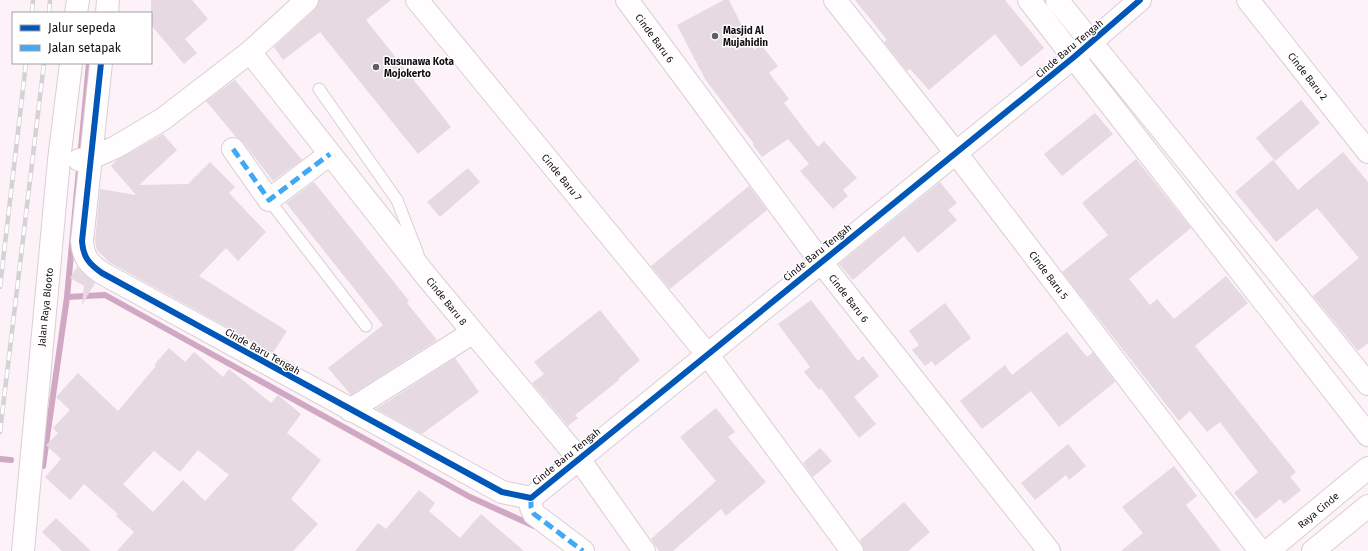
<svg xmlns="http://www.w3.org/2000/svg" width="1368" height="551" font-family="'Fira Sans',sans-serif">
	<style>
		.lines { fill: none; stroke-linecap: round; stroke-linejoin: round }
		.stream { stroke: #d1a8c4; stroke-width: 6 }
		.building { fill: #e6d9e1; fill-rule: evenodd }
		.lane-casing { stroke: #d8cfd4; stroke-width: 13 }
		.street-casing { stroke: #d8cfd4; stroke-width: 24 }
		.secondary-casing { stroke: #d8cfd4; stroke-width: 24 }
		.lane { stroke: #fffdfe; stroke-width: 11 }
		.street { stroke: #fffdfe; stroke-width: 22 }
		.secondary { stroke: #fffdfe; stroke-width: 22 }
		.rail-casing { stroke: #d4d2d3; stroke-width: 4.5 }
		.rail { stroke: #fff; stroke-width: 3; stroke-dasharray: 9; stroke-linecap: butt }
		.quiet { stroke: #3fa9f5; stroke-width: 5; stroke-dasharray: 10 5; stroke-linecap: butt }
		.cycleway-casing { stroke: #fff; stroke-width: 8 }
		.cycleway { stroke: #0057b8; stroke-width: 6 }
		.poi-dot { fill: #655d62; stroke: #fff; stroke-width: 1.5 }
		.labels { text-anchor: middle; stroke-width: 3; stroke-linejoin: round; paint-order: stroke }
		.poi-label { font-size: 10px; font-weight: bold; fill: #130d11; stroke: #fff; text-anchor: start }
		.street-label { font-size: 10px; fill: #130d11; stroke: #fff }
	</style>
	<rect width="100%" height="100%" fill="#fcf2f8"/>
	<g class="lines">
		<!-- stream -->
		<path class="stream" d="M 67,297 L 105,295 L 470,497 L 534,526
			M 0,459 L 11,460
			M 43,466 L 67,297 L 89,63"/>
	</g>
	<!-- building -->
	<path class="building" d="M 151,0 L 192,0 L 208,19 L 185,39 L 197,53 L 184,64 L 151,25 Z
		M 319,0 L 391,0 L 366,20 L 451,127 L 418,154 L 320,32 L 283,60 L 274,47 L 315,9 Z
		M 724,0 L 729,0 L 754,50 L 761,45 L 778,66 L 769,73 L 789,99 L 784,103 L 818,147 L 824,141 L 857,178 L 843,190 L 848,196 L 833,209 L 800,171 L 809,164 L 788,139 L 762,157 L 753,145 L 754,144 L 705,79 L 677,25 Z
		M 855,0 L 1005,0 L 1044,48 L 1021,67 L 995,34 L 929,90 L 910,69 L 907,71 L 884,42 L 887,40 Z
		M 235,80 L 302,160 L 273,181 L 243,142 L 236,137 L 206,101 Z
		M 1301,100 L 1320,123 L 1275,161 L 1256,138 Z
		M 1095,113 L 1113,134 L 1062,176 L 1044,154 Z
		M 163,134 L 177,150 L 139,185 L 188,184 L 210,162 L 235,187 L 229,193 L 266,232 L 238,261 L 226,248 L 199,276 L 287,331 L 273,353 L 109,262 L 97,250 L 95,241 L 100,189 L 136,195 L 111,166 L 117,160 Z
		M 1343,152 L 1368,182 L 1368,343 L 1358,351 L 1313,296 L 1359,258 L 1317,208 L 1276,242 L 1235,192 L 1273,160 L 1298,190 Z
		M 1136,159 L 1191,228 L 1129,279 L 1150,305 L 1157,299 L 1174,319 L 1226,276 L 1248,303 L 1195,346 L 1296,472 L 1290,477 L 1301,490 L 1284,504 L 1280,499 L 1256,519 L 1234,493 L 1258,472 L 1242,451 L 1220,422 L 1207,432 L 1190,411 L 1179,421 L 1062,272 L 1108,235 L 1082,203 Z
		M 468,168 L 480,182 L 440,217 L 427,202 Z
		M 314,182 L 409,301 L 407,303 L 437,340 L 351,395 L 328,368 L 383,325 L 286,203 Z
		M 940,182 L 957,203 L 948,210 L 957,220 L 918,253 L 904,236 L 853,280 L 839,264 Z
		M 749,186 L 767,210 L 670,289 L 651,266 Z
		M 77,267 L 95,283 L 82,305 L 84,286 L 70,278 Z
		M 811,300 L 858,361 L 863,356 L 879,376 L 854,397 L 876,424 L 859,438 L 821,388 L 819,390 L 804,372 L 810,367 L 778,324 Z
		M 945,303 L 971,338 L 935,366 L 932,361 L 925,366 L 912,350 L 919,345 L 909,331 Z
		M 600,310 L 640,360 L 618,379 L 619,380 L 575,415 L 578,418 L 568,426 L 532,383 L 544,374 L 534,362 Z
		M 1067,332 L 1087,357 L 1093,352 L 1115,382 L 1059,427 L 1031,391 L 982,429 L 960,401 L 1005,365 L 1012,375 Z
		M 169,348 L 185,362 L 194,352 L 223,377 L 229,369 L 271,403 L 278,395 L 301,414 L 287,433 L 321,460 L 291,499 L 318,524 L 293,551 L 117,551 L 134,532 L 116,516 L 118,514 L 84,484 L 70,500 L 45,477 L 61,459 L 46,445 L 58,433 L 53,428 L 70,410 L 56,397 L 78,373 L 118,411 L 156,366 L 154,365 ZM 198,450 L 229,475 L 205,501 L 183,480 L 153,512 L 123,484 L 154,451 L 180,472 Z
		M 455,358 L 479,392 L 422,434 L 376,409 Z
		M 716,408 L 735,432 L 728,437 L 766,482 L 726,516 L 721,509 L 673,551 L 659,551 L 651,539 L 716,481 L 680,437 Z
		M 1068,444 L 1086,466 L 1069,480 L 1066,475 L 1035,500 L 1021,483 Z
		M 820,448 L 832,461 L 813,477 L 803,463 Z
		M 1174,466 L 1197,496 L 1186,505 L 1221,551 L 1121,551 L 1143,533 L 1122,507 Z
		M 419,490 L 435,503 L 429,511 L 460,538 L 481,514 L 524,551 L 355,551 L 378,523 L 386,529 Z
		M 904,502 L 930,532 L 908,551 L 864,551 L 860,540 Z
		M 56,518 L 91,551 L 62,551 L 42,532 Z"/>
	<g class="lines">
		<!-- lane casing -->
		<g class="lane-casing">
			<path id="lane" d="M 319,89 L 397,200 L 418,254
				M 269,200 L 366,326"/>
		</g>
		<!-- street casing -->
		<g class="street-casing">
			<path id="street" d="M 417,0 L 707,354 L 852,551
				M 627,0 L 821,262 L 1049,551
				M 835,0 L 956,153 L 1260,551
				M 1029,0 L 1368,435
				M 1057,0 L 1368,384
				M 1248,0 L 1368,152
				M 76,13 L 78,0
				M 107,13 L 108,0
				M 250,52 L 427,277 L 579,459 L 644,551
				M 101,63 L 82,241 C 83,257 89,264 102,273 L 502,492 L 531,498 L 1074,57 L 1140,0
				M 233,149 L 269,200 L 330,154
				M 79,160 L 89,159 L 116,147 L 163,119 L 250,52 L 307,0
				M 350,410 L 472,333
				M 531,498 L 531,507 L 534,514 L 583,551
				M 23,551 L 59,160 L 71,63
				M 1268,551 L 1368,468"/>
		</g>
		<!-- secondary casing -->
		<g class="secondary-casing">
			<path id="secondary" d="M 1313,551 L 1368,506"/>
		</g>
		<!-- lane -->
		<use href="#lane" class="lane"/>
		<!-- street -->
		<use href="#street" class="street"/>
		<!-- secondary -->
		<use href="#secondary" class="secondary"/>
		<!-- rail casing -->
		<g class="rail-casing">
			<path id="rail" d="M 32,13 L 33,0
				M 49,13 L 50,0
				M 0,287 L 26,63
				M 0,432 L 44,63"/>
		</g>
		<!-- rail -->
		<use href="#rail" class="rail"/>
		<!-- quiet -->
		<path class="quiet" d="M 233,149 L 269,200 L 330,154
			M 531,498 L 531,507 L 534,514 L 583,551"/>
		<!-- cycleway casing -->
		<g class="cycleway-casing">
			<path id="cycleway" d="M 101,63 L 82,241 C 83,257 89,264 102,273 L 502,492 L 531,498 L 1074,57 L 1140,0"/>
		</g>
		<!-- cycleway -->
		<use href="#cycleway" class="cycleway"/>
	</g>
	<!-- markers -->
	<g class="poi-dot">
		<circle cx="715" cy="36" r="4"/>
		<circle cx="376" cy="67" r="4"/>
	</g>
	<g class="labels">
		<!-- poi labels -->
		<g class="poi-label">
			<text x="723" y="34">Masjid Al<tspan x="723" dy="12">Mujahidin</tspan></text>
			<text x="384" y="65">Rusunawa Kota<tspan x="384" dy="12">Mojokerto</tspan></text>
		</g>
		<!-- street labels -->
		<g class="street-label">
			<text transform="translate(655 38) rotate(54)" y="4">Cinde Baru 6</text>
			<text transform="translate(1069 48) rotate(-40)" y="4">Cinde Baru Tengah</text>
			<text transform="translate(1308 76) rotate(52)" y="4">Cinde Baru 2</text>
			<text transform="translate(562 177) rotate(51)" y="4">Cinde Baru 7</text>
			<text transform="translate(817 252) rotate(-39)" y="4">Cinde Baru Tengah</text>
			<text transform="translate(1049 275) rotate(53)" y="4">Cinde Baru 5</text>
			<text transform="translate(849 298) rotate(52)" y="4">Cinde Baru 6</text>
			<text transform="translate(447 301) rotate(51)" y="4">Cinde Baru 8</text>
			<text transform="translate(45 307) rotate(-84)" y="4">Jalan Raya Blooto</text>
			<text transform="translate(263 351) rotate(29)" y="4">Cinde Baru Tengah</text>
			<text transform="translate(566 456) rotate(-39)" y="4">Cinde Baru Tengah</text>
			<text transform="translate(1318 510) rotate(-40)" y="4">Raya Cinde</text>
		</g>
	</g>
	<!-- legend -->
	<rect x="12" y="12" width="140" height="52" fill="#ffffff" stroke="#a19ea0"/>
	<rect x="20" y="25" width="20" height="6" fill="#0057b8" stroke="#a19ea0"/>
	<text x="48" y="32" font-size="12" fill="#130d11">Jalur sepeda</text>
	<rect x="20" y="45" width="20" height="6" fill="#3fa9f5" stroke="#a19ea0"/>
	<text x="48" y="52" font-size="12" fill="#130d11">Jalan setapak</text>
</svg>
